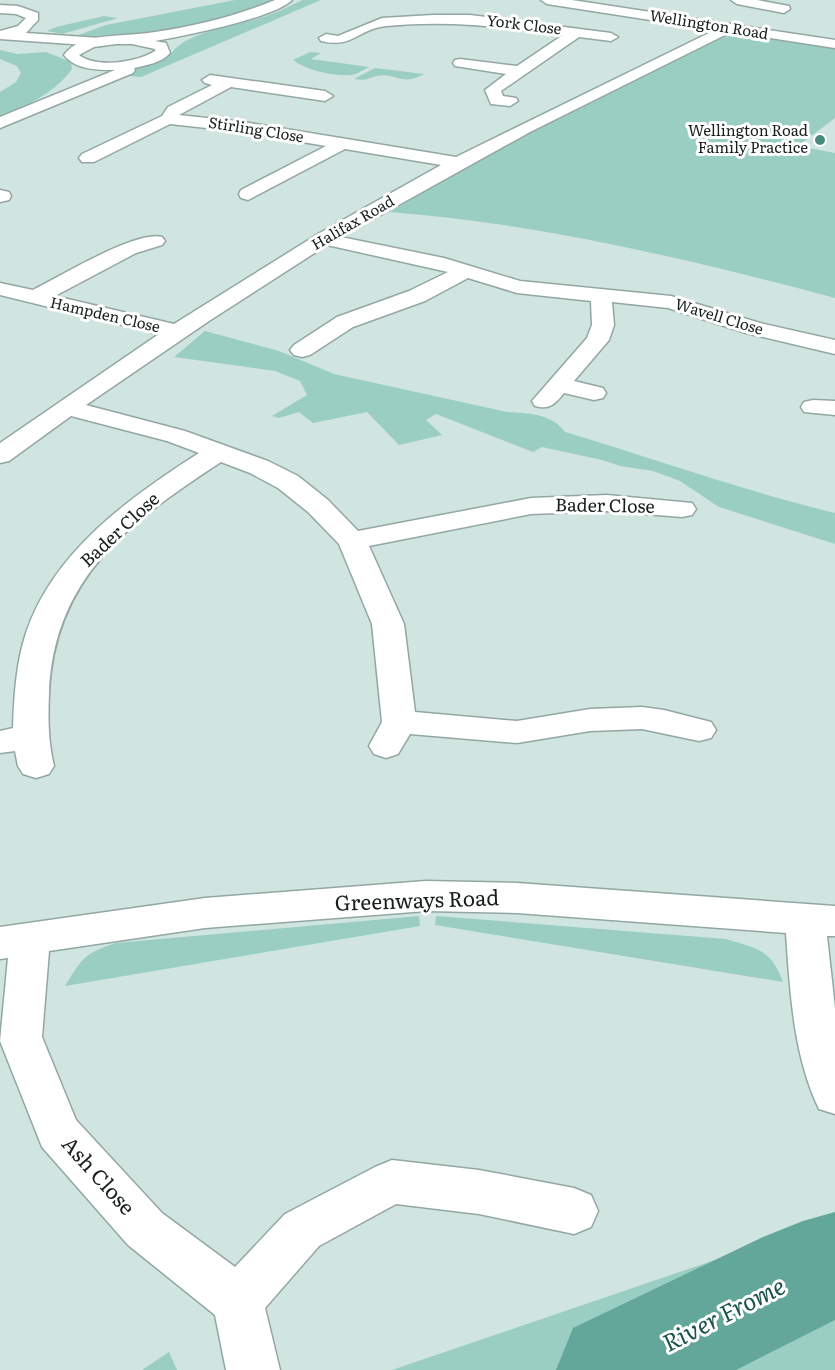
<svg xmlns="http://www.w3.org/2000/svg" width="835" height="1370" font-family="Literata,serif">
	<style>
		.green { fill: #9bcec3 }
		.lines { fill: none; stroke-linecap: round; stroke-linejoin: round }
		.river { fill: #62a799; fill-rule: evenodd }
		.minor-casing { stroke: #93a7a2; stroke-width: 3 }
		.major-casing { stroke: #93a7a2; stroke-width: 3 }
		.minor { fill: #fff; fill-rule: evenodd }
		.major { fill: #fff; fill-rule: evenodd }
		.poi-dot { fill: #478b7f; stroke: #fff; stroke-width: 2 }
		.labels { text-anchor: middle; stroke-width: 6; stroke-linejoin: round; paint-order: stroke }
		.far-street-label { font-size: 15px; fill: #181f1e; stroke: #fff }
		.far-poi-label { font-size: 15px; fill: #181f1e; stroke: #fff; text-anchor: end }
		.street-label { font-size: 18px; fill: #181f1e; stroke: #fff }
		.near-street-label { font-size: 21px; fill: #181f1e; stroke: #fff }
		.near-water-label { font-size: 24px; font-style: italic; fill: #185249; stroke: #fff }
	</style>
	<rect width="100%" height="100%" fill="#d0e4e0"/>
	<!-- green -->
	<path class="green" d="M 235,0 L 277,0 C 208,27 141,38 67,39 L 106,25 Z
		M 303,0 L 321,0 L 141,77 L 129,76 L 125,72 L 171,54 C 184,32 237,25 260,18 C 275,14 289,6 303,0 Z
		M 104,16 L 118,18 L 62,34 L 47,31 L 56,27 Z
		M 722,35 L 762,38 L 835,48 L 835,118 L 798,146 L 835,153 L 835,298 C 688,259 542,224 390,212 L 502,145 Z
		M 0,50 L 17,54 L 46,52 L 71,62 L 72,69 C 54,94 27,105 0,118 L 0,92 L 16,82 L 21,73 L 17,66 L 0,59 Z
		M 310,52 L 321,53 L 311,59 L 369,67 C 363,70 356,75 351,75 C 333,76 307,71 293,60 Z
		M 375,68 L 424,74 C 402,87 395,72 377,76 C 366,79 366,81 354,79 Z
		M 205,331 L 279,351 L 334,374 L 507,412 C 528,413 552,414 565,432 C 655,459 744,491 835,513 L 835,544 L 719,507 L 680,481 L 653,471 L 620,466 L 602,460 L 542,447 L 533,452 L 436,414 L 426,420 L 442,435 L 399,445 L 367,412 L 313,423 L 299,412 L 279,418 L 272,416 L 307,395 L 300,381 L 275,371 L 174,357 Z
		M 419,916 L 420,926 L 65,986 C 82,958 85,953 116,943 Z
		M 436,916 L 726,939 C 758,949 771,949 783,982 L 435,925 Z
		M 835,1219 L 835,1370 L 392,1370 Z
		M 169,1352 L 177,1370 L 142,1370 Z"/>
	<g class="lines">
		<!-- river -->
		<path class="river" d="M 835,1212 L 835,1320 L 736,1370 L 556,1370 L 573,1328 L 763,1237 L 803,1221 Z"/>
		<!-- minor casing -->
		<g class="minor-casing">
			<path id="minor" d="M 541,0 L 572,0 L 835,40 L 835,48 L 731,32 L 530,132 L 341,237 L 444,258 L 520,281 L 671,296 L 760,323 L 835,340 L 835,354 L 746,333 L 668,308 L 612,302 L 614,325 L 609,340 L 574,381 L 603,388 L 606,393 L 603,398 L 594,400 L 564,393 C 555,404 550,410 535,406 L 532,401 L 587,338 L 592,325 L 591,301 L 517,293 L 468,278 L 425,301 L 353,327 L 310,355 L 302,357 L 294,355 L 290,350 L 294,345 L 337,317 L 409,291 L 448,272 L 327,245 L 209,321 L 86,405 L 185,431 L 268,461 L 298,476 L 328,500 L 358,531 L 531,498 L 607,495 L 692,503 L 696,509 L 692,515 L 682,517 L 607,511 L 531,514 L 369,546 L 404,624 L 415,712 L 517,721 L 590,709 L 642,707 L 664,710 L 711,722 L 716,730 L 711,738 L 699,741 L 642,729 L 590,731 L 517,743 L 410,734 L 398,754 L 386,758 L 374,754 L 369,746 L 382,722 L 372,624 L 339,544 L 308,512 L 278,488 L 250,473 L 221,462 C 131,521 54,576 49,693 C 48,718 48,741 54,766 L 49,774 L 36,778 L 23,774 L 18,766 L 15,751 L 0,753 L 0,731 L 13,728 C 14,697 16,663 26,633 C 53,552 130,497 199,453 L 167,441 L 71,416 L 9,461 L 0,463 L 0,443 L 159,334 L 0,295 L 0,283 L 33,290 C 59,277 136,230 162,237 L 165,241 L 162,245 L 136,253 L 55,296 L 174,324 L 318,234 L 441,165 L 345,149 L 248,200 L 241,198 L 239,194 L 241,190 L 326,146 L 243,132 L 170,124 L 94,162 L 82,162 L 79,158 L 82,154 L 162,116 L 168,107 L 212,85 L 205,83 L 202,80 L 210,75 L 325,91 L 333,96 L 325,101 L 231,87 L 179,115 L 243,122 L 456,157 L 715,30 L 547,4 Z
				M 731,0 L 757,0 L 789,6 L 790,9 L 784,13 L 737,4 Z
				M 0,5 L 18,6 L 38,13 L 38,20 L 26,33 L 100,38 L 107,42 L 100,46 L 0,39 L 0,31 L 18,26 L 26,18 L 16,14 L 0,13 Z
				M 433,15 L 470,15 L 611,33 L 618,37 L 611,41 L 579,37 L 501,91 L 503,96 L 516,98 L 518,101 L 510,106 L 491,104 L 485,90 L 506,74 L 455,66 L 453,63 L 455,60 L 460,59 L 517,66 L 563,35 C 502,27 450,20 387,26 C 359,28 353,49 321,41 L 319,38 L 326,34 L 338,36 L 382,18 Z
				M 0,190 L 9,192 L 11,196 L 9,200 L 0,202 Z
				M 813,400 L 835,401 L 835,415 L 804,412 L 801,407 L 804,402 Z
				M 426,881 L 517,883 L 835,906 L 835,936 L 827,936 L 835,1008 L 835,1114 L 819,1109 C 793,1055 790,991 786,933 L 517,913 L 426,911 L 205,928 L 49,951 L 42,1037 L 76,1120 L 162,1213 L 235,1267 L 285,1214 L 375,1167 L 392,1160 L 479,1170 L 574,1188 L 591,1195 L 598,1211 L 591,1227 L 574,1234 L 479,1214 L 396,1204 L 319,1246 L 265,1308 L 280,1370 L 226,1370 L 215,1315 L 128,1245 L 42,1147 L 0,1041 L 8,958 L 0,959 L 0,927 L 205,898 Z"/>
		</g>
		<!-- major casing -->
		<g class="major-casing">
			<path id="major" d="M 275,0 L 292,0 C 275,18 183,36 155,41 L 166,43 L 170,53 C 161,63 147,65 134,68 L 135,70 L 133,73 L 0,128 L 0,117 L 115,70 C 97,70 76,70 64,55 C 70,47 77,43 86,40 C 108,34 132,36 155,32 C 196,26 236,16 275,0 ZM 116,44 L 132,44 L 155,49 L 155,51 C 137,62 97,69 79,55 L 94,47 Z"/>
		</g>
		<!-- minor -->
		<use href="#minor" class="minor"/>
		<!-- major -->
		<use href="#major" class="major"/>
	</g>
	<!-- markers -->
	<circle class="poi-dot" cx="820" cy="140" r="6"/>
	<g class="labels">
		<!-- far-street labels -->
		<g class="far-street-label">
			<text transform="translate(524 25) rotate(7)" y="5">York Close</text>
			<text transform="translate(709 25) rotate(9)" y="5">Wellington Road</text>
			<text transform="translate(256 130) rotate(9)" y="5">Stirling Close</text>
			<text transform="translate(353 223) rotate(-30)" y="5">Halifax Road</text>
			<text transform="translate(105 315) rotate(13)" y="5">Hampden Close</text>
			<text transform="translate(719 317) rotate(17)" y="5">Wavell Close</text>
		</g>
		<!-- far-poi labels -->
		<g class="far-poi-label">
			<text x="808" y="136">Wellington Road<tspan x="808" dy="17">Family Practice</tspan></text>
		</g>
		<!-- street labels -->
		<g class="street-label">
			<text transform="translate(605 506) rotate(1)" y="6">Bader Close</text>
			<text transform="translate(120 530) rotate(-43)" y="6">Bader Close</text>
		</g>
		<!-- near-street labels -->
		<g class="near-street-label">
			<text transform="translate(417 901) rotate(-2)" y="7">Greenways Road</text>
			<text transform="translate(98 1176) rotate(48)" y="7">Ash Close</text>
		</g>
		<!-- near-water labels -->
		<g class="near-water-label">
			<text transform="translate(724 1315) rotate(-27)" y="8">River Frome</text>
		</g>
	</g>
</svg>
